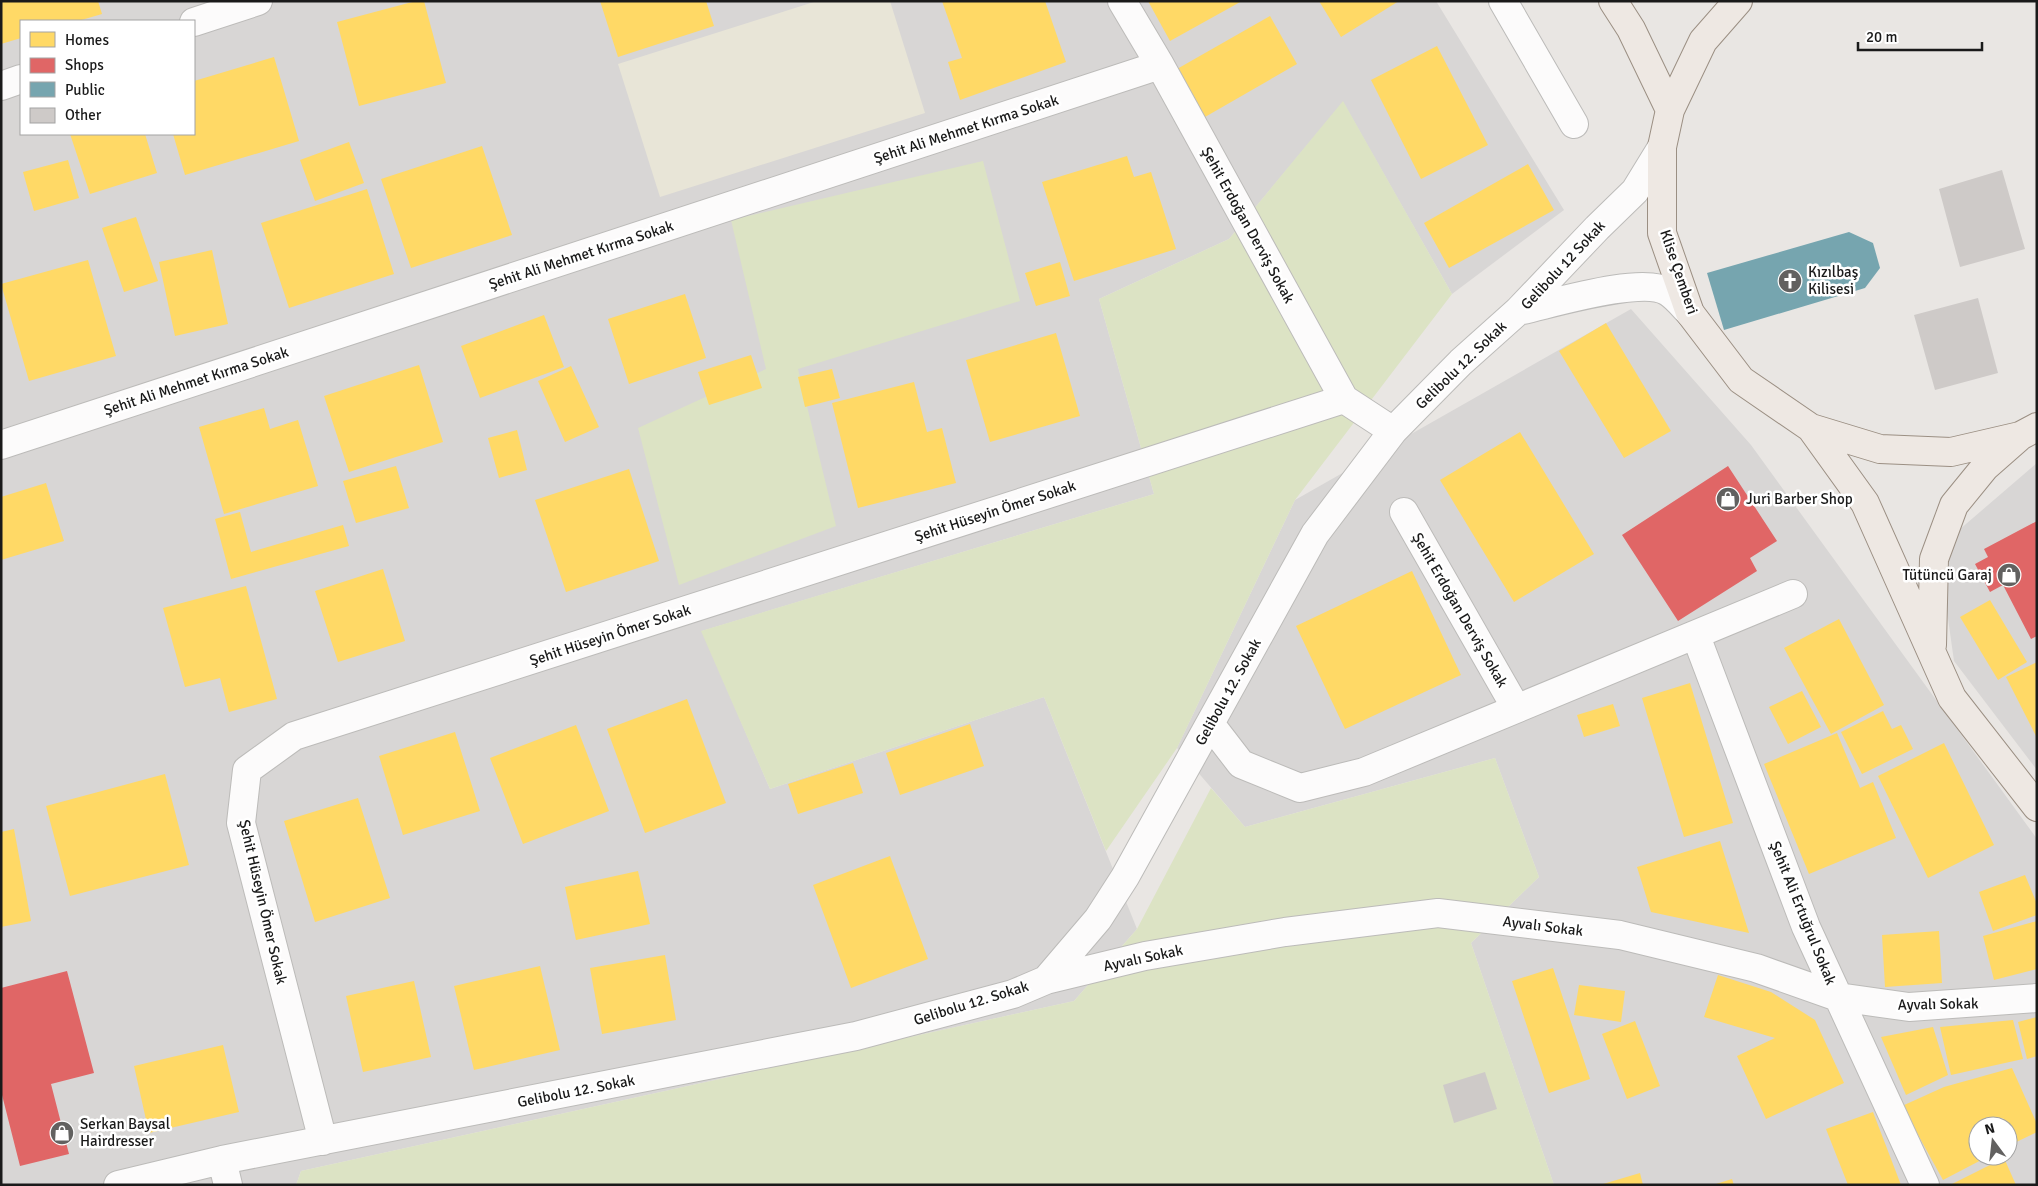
<svg xmlns="http://www.w3.org/2000/svg" width="2038" height="1186" font-family="Signika,sans-serif">
	<style>
		.residential { fill: #d8d6d5; fill-rule: evenodd }
		.farmland { fill: #e8e5d7 }
		.grass { fill: #dce3c4 }
		.homes { fill: #ffd966 }
		.shops { fill: #e06666 }
		.public { fill: #76a5af }
		.building { fill: #cecac8 }
		.lines { fill: none; stroke-linecap: round; stroke-linejoin: round }
		.minor-casing { stroke: #bcbbb9; stroke-width: 30 }
		.major-casing { stroke: #9b8f83; stroke-width: 30 }
		.minor { stroke: #fcfbfb; stroke-width: 28 }
		.major { stroke: #eee8e3; stroke-width: 28 }
		.labels { text-anchor: middle; stroke-width: 5; stroke-linejoin: round; paint-order: stroke }
		.street-label { font-size: 15px; fill: #1a1a1a; stroke: #fff }
		.poi-label { font-size: 15px; fill: #1a1a1a; stroke: #fff; text-anchor: start }
	</style>
	<rect width="100%" height="100%" fill="#e9e6e3"/>
	<!-- residential -->
	<path class="residential" d="M 1,1 L 1436,1 L 1564,210 L 1452,294 L 1343,102 L 1229,239 L 1099,299 L 1154,494 L 702,631 L 770,789 L 1044,697 L 1137,929 L 1074,1001 L 301,1171 L 296,1185 L 1,1185 ZM 21,21 L 194,21 L 194,134 L 21,134 Z
		M 1631,309 L 1751,445 L 2037,839 L 2037,1185 L 1554,1185 L 1471,943 L 1539,877 L 1495,758 L 1245,827 L 1177,748 L 1295,500 ZM 1978,1126 L 2008,1126 L 2008,1156 L 1978,1156 Z
		M 2037,463 L 2037,770 L 1954,661 L 1938,548 Z"/>
	<!-- farmland -->
	<path class="farmland" d="M 817,1 L 890,1 L 925,113 L 660,197 L 618,64 Z"/>
	<!-- grass -->
	<path class="grass" d="M 1343,101 L 1452,294 L 1295,500 L 1177,748 L 1106,851 L 1044,697 L 770,789 L 701,631 L 1154,494 L 1099,299 L 1229,239 Z
		M 983,161 L 1020,301 L 798,369 L 836,526 L 679,585 L 638,428 L 766,369 L 731,220 Z
		M 1495,758 L 1539,877 L 1471,943 L 1554,1185 L 296,1185 L 301,1171 L 1074,1001 L 1137,929 L 1211,788 L 1245,827 Z"/>
	<!-- homes -->
	<path class="homes" d="M 1,1 L 98,1 L 102,14 L 78,21 L 21,21 L 21,38 L 1,44 Z
		M 416,1 L 424,1 L 446,83 L 359,106 L 337,22 Z
		M 600,1 L 706,1 L 714,26 L 618,57 Z
		M 942,1 L 1045,1 L 1066,62 L 960,100 L 948,62 L 962,58 Z
		M 1148,1 L 1242,1 L 1170,41 Z
		M 1319,1 L 1399,1 L 1341,37 Z
		M 1270,16 L 1297,64 L 1205,117 L 1177,69 Z
		M 1437,46 L 1488,145 L 1421,179 L 1371,80 Z
		M 274,57 L 299,141 L 185,175 L 173,134 L 194,134 L 194,81 Z
		M 70,134 L 145,134 L 157,173 L 90,194 Z
		M 349,142 L 364,183 L 315,201 L 300,160 Z
		M 482,146 L 512,235 L 411,268 L 381,179 Z
		M 1127,156 L 1134,177 L 1151,172 L 1176,249 L 1074,281 L 1042,182 Z
		M 68,160 L 79,198 L 34,211 L 23,172 Z
		M 1528,164 L 1554,210 L 1449,268 L 1424,223 Z
		M 367,189 L 394,274 L 289,308 L 261,223 Z
		M 136,217 L 158,281 L 124,292 L 102,228 Z
		M 212,250 L 228,324 L 175,336 L 159,262 Z
		M 88,260 L 116,356 L 29,381 L 1,284 Z
		M 1060,262 L 1070,296 L 1036,306 L 1025,273 Z
		M 685,294 L 706,358 L 629,384 L 608,319 Z
		M 544,315 L 564,367 L 480,398 L 461,346 Z
		M 1606,323 L 1671,431 L 1624,458 L 1559,351 Z
		M 1056,333 L 1080,416 L 990,442 L 966,360 Z
		M 751,355 L 762,388 L 709,405 L 698,372 Z
		M 419,365 L 443,442 L 349,472 L 324,396 Z
		M 571,366 L 599,427 L 565,442 L 538,381 Z
		M 832,369 L 840,398 L 805,407 L 798,377 Z
		M 914,382 L 927,432 L 942,428 L 956,483 L 858,508 L 832,403 Z
		M 264,408 L 270,429 L 298,420 L 318,486 L 224,514 L 199,427 Z
		M 517,430 L 527,470 L 499,478 L 488,438 Z
		M 1520,432 L 1594,554 L 1514,602 L 1440,480 Z
		M 396,466 L 409,508 L 356,523 L 343,481 Z
		M 629,469 L 659,561 L 566,592 L 535,500 Z
		M 46,483 L 64,541 L 1,560 L 1,497 Z
		M 240,512 L 251,552 L 343,525 L 349,546 L 231,579 L 215,519 Z
		M 383,569 L 405,641 L 338,662 L 315,591 Z
		M 1412,571 L 1461,675 L 1345,729 L 1296,626 Z
		M 246,586 L 277,699 L 229,712 L 220,678 L 185,687 L 163,608 Z
		M 1990,600 L 2027,662 L 1998,680 L 1960,617 Z
		M 1839,619 L 1884,705 L 1831,734 L 1784,648 Z
		M 2037,662 L 2037,738 L 2006,677 Z
		M 1690,683 L 1733,823 L 1684,837 L 1642,698 Z
		M 1802,691 L 1821,727 L 1788,744 L 1769,707 Z
		M 687,699 L 726,803 L 645,833 L 607,729 Z
		M 1613,704 L 1620,726 L 1584,737 L 1577,715 Z
		M 1883,711 L 1892,729 L 1901,725 L 1913,749 L 1862,774 L 1841,732 Z
		M 970,724 L 984,766 L 900,795 L 886,753 Z
		M 576,725 L 609,811 L 523,844 L 490,758 Z
		M 455,732 L 480,811 L 403,835 L 379,756 Z
		M 1837,733 L 1860,788 L 1873,782 L 1896,838 L 1809,874 L 1764,764 Z
		M 1944,743 L 1994,845 L 1928,878 L 1878,776 Z
		M 853,763 L 863,793 L 798,814 L 788,784 Z
		M 165,774 L 189,865 L 70,896 L 46,806 Z
		M 358,798 L 390,898 L 315,922 L 284,821 Z
		M 14,829 L 31,921 L 1,927 L 1,832 Z
		M 1720,841 L 1749,933 L 1651,912 L 1637,867 Z
		M 890,856 L 928,959 L 851,988 L 813,885 Z
		M 638,871 L 650,924 L 576,940 L 565,887 Z
		M 2025,875 L 2037,904 L 2037,915 L 1993,931 L 1979,892 Z
		M 2037,921 L 2037,969 L 1994,980 L 1983,936 Z
		M 1939,931 L 1942,983 L 1885,987 L 1882,935 Z
		M 665,955 L 676,1020 L 602,1034 L 590,968 Z
		M 540,966 L 560,1050 L 474,1070 L 454,986 Z
		M 1553,968 L 1590,1079 L 1549,1093 L 1512,981 Z
		M 1718,975 L 1771,992 L 1815,1020 L 1844,1083 L 1766,1119 L 1737,1056 L 1775,1038 L 1704,1017 Z
		M 414,981 L 431,1057 L 363,1072 L 346,996 Z
		M 1579,985 L 1625,991 L 1621,1022 L 1574,1015 Z
		M 2037,1017 L 2037,1056 L 2027,1059 L 2018,1022 Z
		M 2013,1020 L 2023,1059 L 1951,1075 L 1940,1027 Z
		M 1635,1021 L 1660,1086 L 1627,1099 L 1602,1034 Z
		M 1933,1027 L 1948,1075 L 1906,1095 L 1881,1037 Z
		M 223,1045 L 239,1112 L 149,1133 L 134,1066 Z
		M 2012,1068 L 2037,1124 L 2037,1132 L 2008,1146 L 2008,1126 L 1978,1126 L 1978,1156 L 1989,1156 L 1943,1180 L 1902,1106 L 1944,1087 Z
		M 1873,1112 L 1901,1185 L 1848,1185 L 1826,1129 Z
		M 2004,1158 L 2016,1185 L 1950,1185 Z
		M 1640,1173 L 1643,1185 L 1603,1185 L 1603,1184 Z
		M 1732,1179 L 1734,1185 L 1716,1185 L 1716,1184 Z"/>
	<!-- shops -->
	<path class="shops" d="M 1728,466 L 1777,541 L 1750,558 L 1757,571 L 1678,621 L 1622,535 Z
		M 2037,521 L 2037,636 L 2031,639 L 2003,585 L 1990,592 L 1975,564 L 1988,557 L 1984,549 Z
		M 67,971 L 94,1073 L 51,1084 L 69,1154 L 20,1166 L 1,1091 L 1,988 Z"/>
	<!-- public -->
	<path class="public" d="M 1849,232 L 1873,243 L 1880,268 L 1865,288 L 1724,330 L 1707,273 Z"/>
	<!-- building -->
	<path class="building" d="M 2002,170 L 2025,249 L 1960,267 L 1939,189 Z
		M 1978,298 L 1998,373 L 1935,390 L 1914,315 Z
		M 1485,1072 L 1497,1109 L 1454,1123 L 1443,1085 Z"/>
	<g class="lines">
		<!-- minor casing -->
		<g class="minor-casing">
			<path id="minor" d="M 1122,1 L 1160,65 L 1344,399 L 1393,431
				M 1503,1 L 1574,124
				M 194,22 L 258,1
				M 1,86 L 21,79
				M 1518,311 C 1548,305 1643,275 1668,292 C 1676,297 1683,306 1690,313
				M 1,445 L 1160,65
				M 1404,512 L 1516,708
				M 1696,636 L 1806,927 L 1925,1185
				M 1211,725 L 1241,764 L 1300,788 L 1364,772 L 1793,594
				M 1046,980 L 1145,956 L 1285,932 L 1438,913 L 1620,935 L 1756,968 L 1838,997 L 1909,1007 L 2037,998
				M 323,1141 L 241,823 L 247,770 L 294,736 L 1344,399
				M 222,1160 L 228,1185
				M 118,1185 L 222,1160 L 856,1036 L 1013,994 L 1046,980 L 1098,919 L 1125,877 L 1315,534 L 1393,431 L 1461,362 L 1518,311 L 1597,228 L 1635,191 L 1662,147"/>
		</g>
		<!-- major casing -->
		<g class="major-casing">
			<path id="major" d="M 1613,1 L 1631,29 L 1670,110
				M 1738,1 L 1703,41 L 1670,110 L 1662,147 L 1662,233 L 1690,313 L 1741,380 L 1811,428 L 1880,449 L 1951,452 L 2020,436 L 2037,427
				M 1811,428 L 1865,503 L 1952,698 L 2037,807
				M 1932,645 L 1934,559 L 1954,505 L 1985,467 L 2018,438"/>
		</g>
		<!-- minor -->
		<use href="#minor" class="minor"/>
		<!-- major -->
		<use href="#major" class="major"/>
	</g>
	<!-- icons -->
	<defs>
		<g id="church-disc" transform="scale(1.25)"><circle r="9.5" fill="#626160" stroke="#fff"/><path d="M-1.2-6h2.4v3.5h3.3v2.4h-3.3V6h-2.4V-.1h-3.3v-2.4h3.3Z" fill="#fff"/></g>
		<g id="shop-disc" transform="scale(1.25)"><circle r="9.5" fill="#626160" stroke="#fff"/><path d="M-5-2.5h2.3a2.7 3.5 0 0 1 5.4 0H5L5.5 6h-11ZM-1.5-2.5h3a1.5 2.3 0 0 0-3 0Z" fill="#fff"/></g>
	</defs>
	<g fill-rule="evenodd">
		<use href="#church-disc" x="1790" y="281"/>
		<use href="#shop-disc" x="1728" y="499"/>
		<use href="#shop-disc" x="2009" y="575"/>
		<use href="#shop-disc" x="62" y="1133"/>
	</g>
	<g class="labels">
		<!-- street labels -->
		<g class="street-label">
			<text transform="translate(966 129) rotate(-18)" y="5">Şehit Ali Mehmet Kırma Sokak</text>
			<text transform="translate(1248 225) rotate(61)" y="5">Şehit Erdoğan Derviş Sokak</text>
			<text transform="translate(581 255) rotate(-18)" y="5">Şehit Ali Mehmet Kırma Sokak</text>
			<text transform="translate(1563 265) rotate(-47)" y="5">Gelibolu 12 Sokak</text>
			<text transform="translate(1679 272) rotate(71)" y="5">Klise Çemberi</text>
			<text transform="translate(1461 365) rotate(-44)" y="5">Gelibolu 12. Sokak</text>
			<text transform="translate(196 381) rotate(-18)" y="5">Şehit Ali Mehmet Kırma Sokak</text>
			<text transform="translate(995 511) rotate(-18)" y="5">Şehit Hüseyin Ömer Sokak</text>
			<text transform="translate(1460 610) rotate(60)" y="5">Şehit Erdoğan Derviş Sokak</text>
			<text transform="translate(610 635) rotate(-18)" y="5">Şehit Hüseyin Ömer Sokak</text>
			<text transform="translate(1228 692) rotate(-61)" y="5">Gelibolu 12. Sokak</text>
			<text transform="translate(263 902) rotate(77)" y="5">Şehit Hüseyin Ömer Sokak</text>
			<text transform="translate(1803 913) rotate(68)" y="5">Şehit Ali Ertuğrul Sokak</text>
			<text transform="translate(1543 926) rotate(7)" y="5">Ayvalı Sokak</text>
			<text transform="translate(1143 958) rotate(-12)" y="5">Ayvalı Sokak</text>
			<text transform="translate(971 1003) rotate(-17)" y="5">Gelibolu 12. Sokak</text>
			<text transform="translate(1938 1004) rotate(-1)" y="5">Ayvalı Sokak</text>
			<text transform="translate(576 1091) rotate(-11)" y="5">Gelibolu 12. Sokak</text>
		</g>
		<!-- poi labels -->
		<g class="poi-label">
			<text x="1808" y="277">Kızılbaş<tspan x="1808" dy="17">Kilisesi</tspan></text>
			<text x="1746" y="504">Juri Barber Shop</text>
			<text x="1992" y="580" text-anchor="end">Tütüncü Garaj</text>
			<text x="80" y="1129">Serkan Baysal<tspan x="80" dy="17">Hairdresser</tspan></text>
		</g>
	</g>
	<!-- border -->
	<rect width="2038" height="1186" fill="none" stroke="#1a1a1a" stroke-width="5"/>
	<!-- legend -->
	<rect x="20" y="20" width="175" height="115" fill="#ffffff" stroke="#a3a3a3"/>
	<rect x="30" y="32" width="25" height="15" fill="#ffd966" stroke="#a3a3a3"/>
	<text x="65" y="45" font-size="15" fill="#1a1a1a">Homes</text>
	<rect x="30" y="58" width="25" height="15" fill="#e06666" stroke="#a3a3a3"/>
	<text x="65" y="70" font-size="15" fill="#1a1a1a">Shops</text>
	<rect x="30" y="82" width="25" height="15" fill="#76a5af" stroke="#a3a3a3"/>
	<text x="65" y="95" font-size="15" fill="#1a1a1a">Public</text>
	<rect x="30" y="108" width="25" height="15" fill="#cecac8" stroke="#a3a3a3"/>
	<text x="65" y="120" font-size="15" fill="#1a1a1a">Other</text>
	<!-- north arrow -->
	<g transform="translate(1993 1141) rotate(345)"><circle r="24" fill="#ffffff" stroke="#a3a3a3"/>
	<path d="M0-4L9 19L0 12L-9 19Z" fill="#626160"/>
	<text y="-8" font-size="14" font-weight="bold" text-anchor="middle" fill="#1a1a1a">N</text>
	</g>
	<!-- scale -->
	<path d="M1858 42v8h124v-8" fill="none" stroke="#1a1a1a" stroke-width="2.5"/>
	<text x="1866" y="42" font-size="15" fill="#1a1a1a" stroke="#ffffff" stroke-width="4" paint-order="stroke">20 m</text>
</svg>
